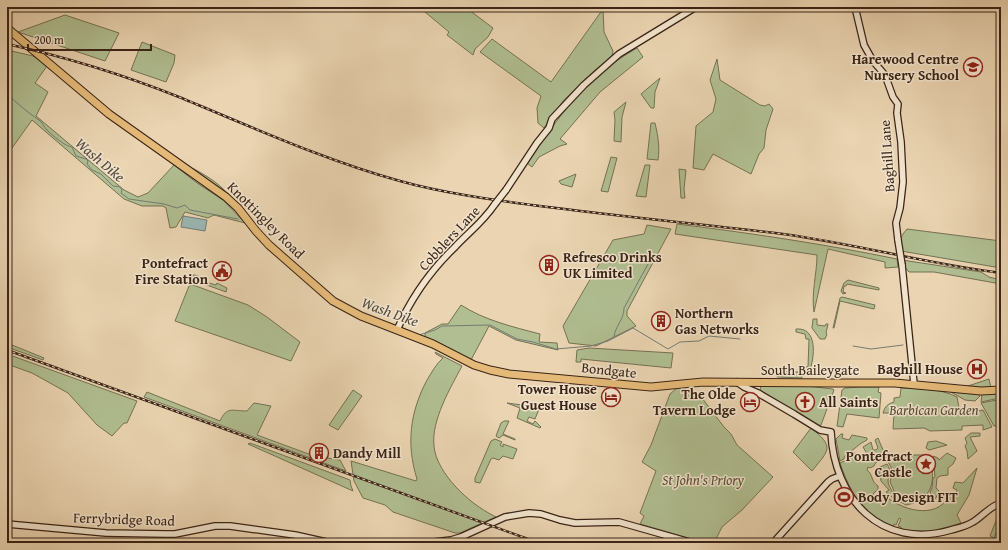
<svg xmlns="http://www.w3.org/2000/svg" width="1008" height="550" font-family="'Gentium Book Plus',serif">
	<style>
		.green { fill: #b0be91; stroke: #757154 }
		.water { fill: #9ab7b3; stroke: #747c75 }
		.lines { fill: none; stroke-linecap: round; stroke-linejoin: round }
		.stream { stroke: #747c75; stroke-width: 1 }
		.secondary-casing { stroke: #3a2417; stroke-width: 8 }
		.highway-casing { stroke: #3a2417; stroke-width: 9 }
		.secondary { stroke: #f1e3cc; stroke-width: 5.5 }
		.highway { stroke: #e5ba78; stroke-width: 7 }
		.rail-casing { stroke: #3a2417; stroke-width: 2.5 }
		.rail { stroke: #f1e3cc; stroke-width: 1; stroke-dasharray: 3; stroke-linecap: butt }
		.secondary-bridge-casing { stroke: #3a2417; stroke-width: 8; stroke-linecap: butt }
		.secondary-bridge { stroke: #f1e3cc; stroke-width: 5.5 }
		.labels { text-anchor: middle; stroke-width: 3; stroke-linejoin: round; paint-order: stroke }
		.poi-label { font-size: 14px; font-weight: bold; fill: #3a2417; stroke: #f1e3cc; text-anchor: end }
		.street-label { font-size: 14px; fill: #3a2417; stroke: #f1e3cc }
		.park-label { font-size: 14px; font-style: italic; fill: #584a36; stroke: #f1e3cc }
		.water-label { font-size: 15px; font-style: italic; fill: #52493e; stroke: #f1e3cc }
	</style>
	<rect width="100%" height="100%" fill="#ead4b1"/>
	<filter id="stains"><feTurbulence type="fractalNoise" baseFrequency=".005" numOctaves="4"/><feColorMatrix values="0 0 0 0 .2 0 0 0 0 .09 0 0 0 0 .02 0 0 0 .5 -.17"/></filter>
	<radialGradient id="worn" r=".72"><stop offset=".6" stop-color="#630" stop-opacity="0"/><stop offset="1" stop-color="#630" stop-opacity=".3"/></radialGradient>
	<!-- green -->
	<path class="green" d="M 419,7 L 448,7 L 455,12 L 460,7 L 465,7 L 493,28 L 488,37 L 475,49 L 473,55 L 447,35 L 449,32 Z
		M 603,9 L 604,32 L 613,51 L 612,56 L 594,71 L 563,101 L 544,128 L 538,123 L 537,108 L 541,96 L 480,52 L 492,39 L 551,82 Z
		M 65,15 L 119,33 L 105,61 L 18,32 Z
		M 142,42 L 175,55 L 174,63 L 166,82 L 131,70 Z
		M 637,48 L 643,57 L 600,92 L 560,139 L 567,144 L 560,146 L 539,157 L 532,167 L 527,163 C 559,116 587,76 637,48 Z
		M 7,50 L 33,56 L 47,66 L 35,83 L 48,92 L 36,116 L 124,190 L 138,197 L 148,193 L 174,165 L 197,183 L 223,200 L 245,223 L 214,215 L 208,218 L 185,212 L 176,227 L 170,228 L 166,208 L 163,206 L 142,206 L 124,199 L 32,120 L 7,155 Z
		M 717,59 L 720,80 L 760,105 L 765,106 L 769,104 L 773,109 L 766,130 L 764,148 L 759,154 L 751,174 L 713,154 L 704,170 L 693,168 L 696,126 L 713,112 L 716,99 L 710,80 Z
		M 660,78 L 655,92 L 654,108 L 651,108 L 641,94 Z
		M 626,102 L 622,117 L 621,142 L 614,141 L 615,120 L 614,112 Z
		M 651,123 L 655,123 C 658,136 660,147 658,160 L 647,159 Z
		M 611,157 L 617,158 L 608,192 L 601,191 Z
		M 645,165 L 650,165 L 646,197 L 636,196 Z
		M 192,169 L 194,169 C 207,176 224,186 231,199 Z
		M 679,169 L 686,170 L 684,189 L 685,198 L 681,198 Z
		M 576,174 L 572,187 L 561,184 L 559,181 Z
		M 677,224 C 750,233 824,244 897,259 L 898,267 L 885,268 L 885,262 L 828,249 L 814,312 C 811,293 817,274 817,255 L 675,234 Z
		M 647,225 L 671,229 L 627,311 L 627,316 L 636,326 L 596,346 L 569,343 L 563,326 L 613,240 L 644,234 Z
		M 907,229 L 1001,241 L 1001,268 L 901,251 C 899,241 900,237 907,229 Z
		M 902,260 L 981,272 L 989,277 L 1001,280 L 1001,284 L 934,272 L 909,272 L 903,265 Z
		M 193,275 L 195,275 L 200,277 L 199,280 L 216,285 L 217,283 L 227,288 L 226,292 L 196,281 L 193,278 Z
		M 848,280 L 879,288 L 879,290 L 847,284 L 846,286 L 844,286 L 843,292 L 846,293 L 843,294 L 841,291 L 844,283 Z
		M 193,285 L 248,305 L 267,317 L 300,342 L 291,361 L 175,321 L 189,286 Z
		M 842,297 L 875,305 L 874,309 L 840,301 L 834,328 L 833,328 L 840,298 Z
		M 461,305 C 484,320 513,327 540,334 L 539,342 L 557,343 L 558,350 L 516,340 L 489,326 L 471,360 L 425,337 L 425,333 L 442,324 L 448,324 Z
		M 813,319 L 817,319 L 817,325 L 825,326 L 826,324 L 828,324 L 826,333 L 827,334 L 825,339 L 820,339 L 812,328 Z
		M 796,329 C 818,327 815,358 809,372 L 804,367 L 808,367 L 809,339 L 806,339 L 805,334 L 796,332 Z
		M 7,343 L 44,358 L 43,360 L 7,347 Z
		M 589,348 L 673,353 L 671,368 L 581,359 L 581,362 L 576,362 L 577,350 Z
		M 435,352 L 462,366 C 451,387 431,420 434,446 C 435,460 445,475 455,486 C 467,499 480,509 496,517 L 460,533 L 455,533 L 393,512 L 385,505 L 363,498 L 354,481 L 351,461 L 416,481 L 417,479 C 406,444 410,412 427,380 C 432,372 436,364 443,358 L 436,354 Z
		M 7,354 L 137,401 L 127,423 L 124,423 L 112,436 L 97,425 L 68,393 L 32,373 L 7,364 Z
		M 777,368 L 780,368 L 781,372 L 801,372 L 802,378 L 777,377 Z
		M 989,379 L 991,388 L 968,387 L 968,386 Z
		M 798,385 L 833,389 L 834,390 L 821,425 L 818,426 L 760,390 L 761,386 Z
		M 681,387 L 699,394 L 724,427 L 731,434 L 737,445 L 773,477 L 742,510 L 722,527 L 714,543 L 706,543 L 640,524 L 644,516 L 640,513 L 656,471 L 642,462 L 651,445 L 670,394 L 677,388 Z
		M 861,387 L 879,387 L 878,392 L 881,393 L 879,418 L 847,414 L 843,427 L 837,426 L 842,390 L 845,388 Z
		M 901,388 C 921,389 939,388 957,397 L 959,408 L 966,413 L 983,410 L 992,427 L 983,430 L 983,425 L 962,426 L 962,430 L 930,431 L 924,428 L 893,429 L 894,413 L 883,413 C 885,406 888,404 894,402 L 894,398 L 900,397 Z
		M 353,390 L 362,396 L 338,430 L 329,425 Z
		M 949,391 L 979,394 L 980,396 L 975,401 L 965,400 Z
		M 147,392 L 220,421 C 227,406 232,411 247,411 L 254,403 L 271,406 L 257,435 L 314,456 L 340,460 L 346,471 L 144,397 Z
		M 1001,393 L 995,399 L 981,402 L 982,394 Z
		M 1001,396 L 1001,413 L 999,413 L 1000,425 L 994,426 L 981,403 L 997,400 Z
		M 507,403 L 522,405 L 541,404 L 535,419 L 529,417 L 527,421 L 533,424 L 535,421 L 541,427 L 540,428 L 517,418 L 520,408 Z
		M 504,421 L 509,421 L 503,434 L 515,439 L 515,440 L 503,435 L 499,438 L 496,436 L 501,423 Z
		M 811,428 C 835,447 829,450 812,471 L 793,452 Z
		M 971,433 L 980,433 L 980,436 L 970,437 L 977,451 L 968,459 L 967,451 L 965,446 L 967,443 L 965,438 Z
		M 841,434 L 843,434 L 842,438 L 849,440 L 852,435 L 867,438 L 867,440 L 860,444 L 844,457 L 844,459 L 840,461 L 836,439 Z
		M 878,438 L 883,450 L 887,450 L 889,456 C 884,458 876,460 874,466 L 870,468 L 868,467 L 867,470 C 873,474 871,482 878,486 L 878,489 L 873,494 L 877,498 L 882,493 C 899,510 936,521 949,496 L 954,498 L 957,490 L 953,488 L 955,482 L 963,483 L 977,468 L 969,495 L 957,515 L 961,523 L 930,532 L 900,530 L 901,527 L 898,526 L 901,519 L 899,518 L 896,525 L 894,524 L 892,528 C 887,525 881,522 876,519 C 857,506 847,483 840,463 L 845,461 L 854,452 L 862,462 L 869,457 L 863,447 L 871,442 L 873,450 L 876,450 L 878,448 L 875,440 Z
		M 495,439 L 502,442 L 500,445 L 503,447 L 503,444 L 517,449 L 513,459 L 503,456 L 499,460 L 493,458 L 491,459 L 480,483 L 475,482 L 475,478 L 491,441 Z
		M 936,441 L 947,445 L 929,450 L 926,448 L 928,442 Z
		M 250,443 L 350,480 L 351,486 L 353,491 L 248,444 Z
		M 947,453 L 956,458 L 953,464 L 948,468 L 948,475 L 940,476 L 937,478 L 936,488 L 939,491 L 936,498 L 933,499 L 930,492 L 932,488 L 933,478 L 935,477 L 933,456 L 938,458 L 939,460 Z
		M 913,455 L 926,455 L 929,458 C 933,466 934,481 930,489 C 927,497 914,504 906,505 L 895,499 L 894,491 L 890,482 L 892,474 L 891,467 L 888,462 L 889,459 L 892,457 Z
		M 887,464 C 892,471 888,474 888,482 C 889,488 894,491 893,498 L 886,492 L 889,490 L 881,481 L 880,475 L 879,475 L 879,471 L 875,471 L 875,470 L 877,468 L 879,469 L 878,468 Z
		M 999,513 L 1001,520 L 994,538 L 990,536 Z
		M 151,536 C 160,537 170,535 176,543 C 167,543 155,545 151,536 Z"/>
	<!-- water -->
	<path class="water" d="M 183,216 L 207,220 L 205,231 L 181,227 Z"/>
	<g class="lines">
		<!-- stream -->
		<path class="stream" d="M 7,94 C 17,103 27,112 39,120 C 42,122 44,127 47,130 C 52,135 66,147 72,147 L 76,156 L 86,159 L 88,161 L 87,164 L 92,170 L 101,174 L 113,186 L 120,187 L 122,190 L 121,193 L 129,199 L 164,204 L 177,208 L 185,205 L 190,210 L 238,219
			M 269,240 L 293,262
			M 388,323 L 396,325
			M 401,327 L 412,332
			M 419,335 L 435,330 L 442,326 L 490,325 L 517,339 L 533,342 L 556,349 L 591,346 L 608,341 L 633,328 L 668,349 L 680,342 L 699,341 L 709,336 L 740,339
			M 614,337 C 615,326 624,320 624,308 L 648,264
			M 853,346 L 871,349 L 903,345"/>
		<!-- secondary casing -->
		<g class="secondary-casing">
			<path id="secondary" d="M 855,7 L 864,45 L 873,61 L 885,75 L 893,97 L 898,104 L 897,113 L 901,142 L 903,182 L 900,208 L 896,223 L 898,240
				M 506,190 L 537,143 L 549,128 L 552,119 L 584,85 L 619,54 L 696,7
				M 902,265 L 914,384
				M 397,330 C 411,298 430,271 455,247 C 469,232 483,222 495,204
				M 737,382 L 744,387 L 758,393 L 794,414 L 820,430 L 831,432 C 834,499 881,550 951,530 C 958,528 967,526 973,522 C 983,516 990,506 1001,503
				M 7,524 L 106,533 L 166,534 L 175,534 L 215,526 L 230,526 L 295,535 L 331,543
				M 425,543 L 451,540 L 461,537 L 505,517 L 529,513 L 541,514 L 560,520 L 575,523 L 619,522 L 693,543
				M 773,543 L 828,482 L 832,479 L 840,476"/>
		</g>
		<!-- highway casing -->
		<g class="highway-casing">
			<path id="highway" d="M 7,28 L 109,114 L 226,197 L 238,208 L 256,231 L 269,245 L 333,301 L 361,316 L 433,344 L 474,365 L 490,370 L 509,374 L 651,387 L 703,382 L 837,383 L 895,383 L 981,391 L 1001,390"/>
		</g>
		<!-- secondary -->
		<use href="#secondary" class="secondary"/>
		<!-- highway -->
		<use href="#highway" class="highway"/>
		<!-- rail casing -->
		<g class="rail-casing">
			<path id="rail" d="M 7,44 C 66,57 124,75 179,97 C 252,127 324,160 400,181 C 443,193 488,199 532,205 C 616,216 699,224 783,234 C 856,244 928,264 1001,273
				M 7,350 L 539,543"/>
		</g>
		<!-- rail -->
		<use href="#rail" class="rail"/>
		<!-- secondary-bridge casing -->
		<g class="secondary-bridge-casing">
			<path id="secondary-bridge" d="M 495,204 L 506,190
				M 898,240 L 902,265"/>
		</g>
		<!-- secondary-bridge -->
		<use href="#secondary-bridge" class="secondary-bridge"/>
	</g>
	<!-- icons -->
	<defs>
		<g id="school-ring" transform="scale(1)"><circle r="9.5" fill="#f1e3cc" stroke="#8f2418" stroke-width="1.5"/><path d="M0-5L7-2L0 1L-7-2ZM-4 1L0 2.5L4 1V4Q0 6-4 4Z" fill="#8f2418"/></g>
		<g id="building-ring" transform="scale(1)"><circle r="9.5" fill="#f1e3cc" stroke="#8f2418" stroke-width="1.5"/><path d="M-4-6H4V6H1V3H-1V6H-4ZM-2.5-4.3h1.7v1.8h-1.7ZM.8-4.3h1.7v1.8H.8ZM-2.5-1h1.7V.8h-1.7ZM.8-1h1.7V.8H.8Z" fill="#8f2418"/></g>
		<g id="civic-ring" transform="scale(1)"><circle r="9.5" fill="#f1e3cc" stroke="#8f2418" stroke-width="1.5"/><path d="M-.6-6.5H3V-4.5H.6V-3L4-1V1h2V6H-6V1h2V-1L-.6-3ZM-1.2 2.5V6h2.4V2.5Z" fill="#8f2418"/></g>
		<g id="hospital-ring" transform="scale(1)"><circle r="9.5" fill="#f1e3cc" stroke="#8f2418" stroke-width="1.5"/><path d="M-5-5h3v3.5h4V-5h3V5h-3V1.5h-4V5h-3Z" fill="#8f2418"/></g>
		<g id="hotel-ring" transform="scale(1)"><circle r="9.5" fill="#f1e3cc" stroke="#8f2418" stroke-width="1.5"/><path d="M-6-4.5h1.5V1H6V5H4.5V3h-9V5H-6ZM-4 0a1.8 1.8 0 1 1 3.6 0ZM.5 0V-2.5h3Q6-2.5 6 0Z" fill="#8f2418"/></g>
		<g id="church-ring" transform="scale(1)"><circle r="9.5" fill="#f1e3cc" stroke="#8f2418" stroke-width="1.5"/><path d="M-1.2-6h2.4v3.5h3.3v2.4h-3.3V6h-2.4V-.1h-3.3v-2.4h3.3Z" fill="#8f2418"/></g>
		<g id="sight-ring" transform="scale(1)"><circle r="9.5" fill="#f1e3cc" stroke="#8f2418" stroke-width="1.5"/><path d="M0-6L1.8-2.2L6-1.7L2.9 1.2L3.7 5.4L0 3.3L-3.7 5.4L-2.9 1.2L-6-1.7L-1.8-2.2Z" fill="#8f2418"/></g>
		<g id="stadium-ring" transform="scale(1)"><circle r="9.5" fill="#f1e3cc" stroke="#8f2418" stroke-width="1.5"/><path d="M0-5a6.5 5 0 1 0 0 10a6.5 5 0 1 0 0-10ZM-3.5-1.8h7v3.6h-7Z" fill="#8f2418"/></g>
	</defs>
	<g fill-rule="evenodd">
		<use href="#school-ring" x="973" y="67"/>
		<use href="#building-ring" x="549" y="265"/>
		<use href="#civic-ring" x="222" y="271"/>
		<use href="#building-ring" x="661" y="321"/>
		<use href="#hospital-ring" x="977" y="369"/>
		<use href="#hotel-ring" x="611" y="397"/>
		<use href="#hotel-ring" x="750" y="402"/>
		<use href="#church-ring" x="805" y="402"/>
		<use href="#building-ring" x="319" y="453"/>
		<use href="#sight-ring" x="926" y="464"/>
		<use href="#stadium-ring" x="844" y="497"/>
	</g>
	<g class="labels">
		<!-- poi labels -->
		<g class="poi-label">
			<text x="959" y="64">Harewood Centre<tspan x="959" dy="16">Nursery School</tspan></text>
			<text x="563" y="262" text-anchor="start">Refresco Drinks<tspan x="563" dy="16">UK Limited</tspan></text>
			<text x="208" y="268">Pontefract<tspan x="208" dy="16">Fire Station</tspan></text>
			<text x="675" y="318" text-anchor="start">Northern<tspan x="675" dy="16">Gas Networks</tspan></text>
			<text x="963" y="374">Baghill House</text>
			<text x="597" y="394">Tower House<tspan x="597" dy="16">Guest House</tspan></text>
			<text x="736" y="399">The Olde<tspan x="736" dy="16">Tavern Lodge</tspan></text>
			<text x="819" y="407" text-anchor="start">All Saints</text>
			<text x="333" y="458" text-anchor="start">Dandy Mill</text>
			<text x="912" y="461">Pontefract<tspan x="912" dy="16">Castle</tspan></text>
			<text x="858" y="502" text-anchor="start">Body Design FIT</text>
		</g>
		<!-- street labels -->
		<g class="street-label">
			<text transform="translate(887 156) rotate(-94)" y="5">Baghill Lane</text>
			<text transform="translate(266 220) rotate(45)" y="5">Knottingley Road</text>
			<text transform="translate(449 238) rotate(-47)" y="5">Cobblers Lane</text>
			<text transform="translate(609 370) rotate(6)" y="5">Bondgate</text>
			<text x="810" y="375">South Baileygate</text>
			<text transform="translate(124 519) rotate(2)" y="5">Ferrybridge Road</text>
		</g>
		<!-- park labels -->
		<g class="park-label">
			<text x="934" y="415">Barbican Garden</text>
			<text x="703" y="485">St John's Priory</text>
		</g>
		<!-- water labels -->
		<g class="water-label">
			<text transform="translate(100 160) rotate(40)" y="5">Wash Dike</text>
			<text transform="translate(390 312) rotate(20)" y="5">Wash Dike</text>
		</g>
	</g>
	<!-- margin -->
	<rect width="1008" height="550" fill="none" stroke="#ead4b1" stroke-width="24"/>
	<rect x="8" y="8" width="992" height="534" fill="none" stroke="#3a2417" stroke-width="2"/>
	<rect x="12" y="12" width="984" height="526" fill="none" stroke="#3a2417"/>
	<!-- scale -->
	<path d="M28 44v6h123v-6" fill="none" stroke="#3a2417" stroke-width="2"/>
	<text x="34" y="44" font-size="12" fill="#3a2417" stroke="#f1e3cc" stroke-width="3" paint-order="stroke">200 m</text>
	<rect width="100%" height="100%" filter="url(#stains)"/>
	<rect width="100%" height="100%" fill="url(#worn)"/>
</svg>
